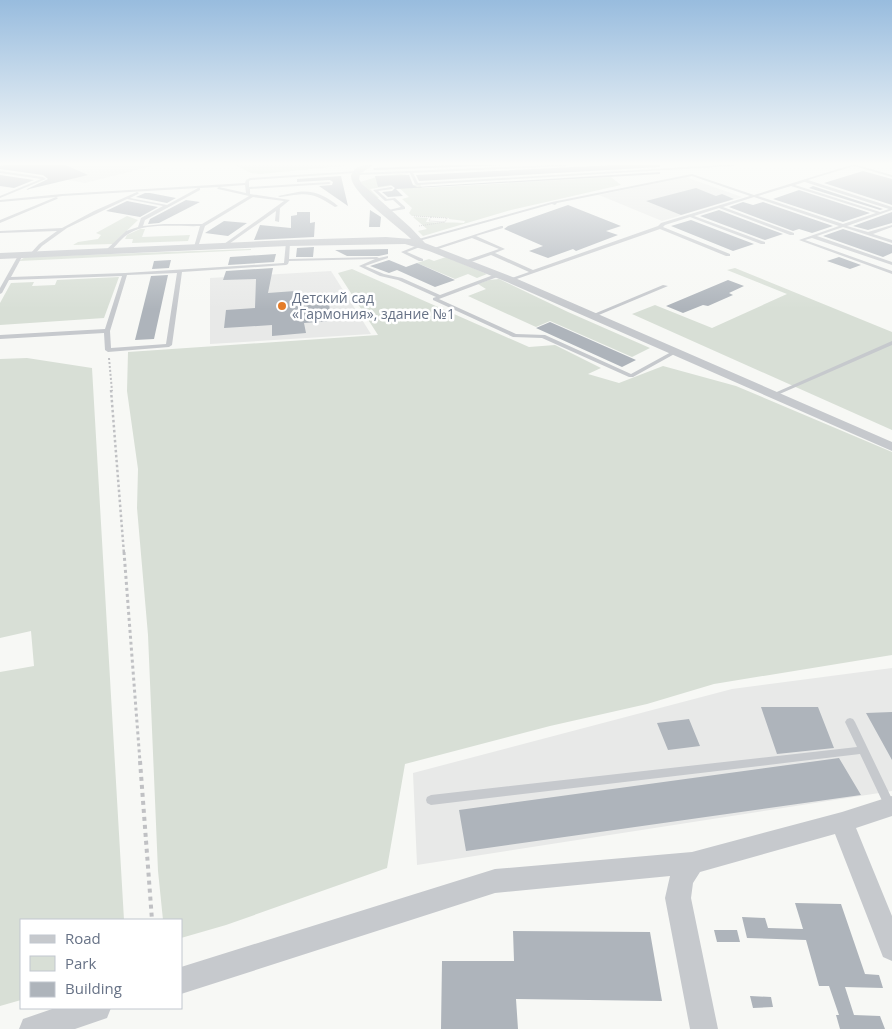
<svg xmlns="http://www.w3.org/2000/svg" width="892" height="1029" font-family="'Open Sans',sans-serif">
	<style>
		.built { fill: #e8e9e8 }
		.green { fill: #d8dfd6 }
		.building { fill: #aeb4bb }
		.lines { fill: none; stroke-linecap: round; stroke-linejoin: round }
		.path-far4 { stroke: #c0c1c4; stroke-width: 1; stroke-dasharray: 1 1; stroke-linecap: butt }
		.path-far3 { stroke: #c0c1c4; stroke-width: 2; stroke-dasharray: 2 2; stroke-linecap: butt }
		.path-far2 { stroke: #c0c1c4; stroke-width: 2.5; stroke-dasharray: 2.5 2.5; stroke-linecap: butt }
		.path-far1 { stroke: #c0c1c4; stroke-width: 3; stroke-dasharray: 3 3; stroke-linecap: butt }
		.path { stroke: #c0c1c4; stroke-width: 4; stroke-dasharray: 4 4; stroke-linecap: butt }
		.lane { fill: #c6c9cd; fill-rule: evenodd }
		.street { fill: #c6c9cd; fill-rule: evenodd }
		.poi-dot { fill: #e47c29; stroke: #fff; stroke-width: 2 }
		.labels { text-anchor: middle; stroke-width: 5; stroke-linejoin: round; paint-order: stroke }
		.far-poi-label { font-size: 14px; fill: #677286; stroke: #fff; text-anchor: start }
	</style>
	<rect width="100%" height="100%" fill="#f7f8f5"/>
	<!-- built -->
	<path class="built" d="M 0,165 L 157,165 L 85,183 L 0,168 Z
		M 686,177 L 742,197 L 662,221 L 599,195 Z
		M 331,271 L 371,334 L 210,344 L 210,278 Z
		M 892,668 L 892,791 L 417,865 L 413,773 L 732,689 Z"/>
	<!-- green -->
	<path class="green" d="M 235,165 L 352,165 L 261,174 L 251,173 Z
		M 401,174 L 408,175 L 412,185 L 420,184 L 422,188 L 611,177 L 621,185 L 511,210 L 423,236 L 418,231 L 427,229 L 413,217 L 428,218 L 426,222 C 440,223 450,222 464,223 L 465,221 L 449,219 L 449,218 L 412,216 L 409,213 L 412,208 L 402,199 L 409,197 L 396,185 L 370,189 L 379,198 L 375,198 L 360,182 L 380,176 Z
		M 127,216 L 138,220 L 113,244 L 73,245 L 78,242 L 98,239 L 101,235 L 96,233 Z
		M 140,229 L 145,229 L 142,237 L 190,235 L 188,241 L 132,243 L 133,239 L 125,239 L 127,235 Z
		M 251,249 L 251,250 L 19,261 L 25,257 Z
		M 446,257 L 487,274 L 477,278 L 468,274 L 455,279 L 417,263 L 429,259 L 434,261 Z
		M 735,268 L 892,332 L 892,430 L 632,314 L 655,305 L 712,328 L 787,294 L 727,270 Z
		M 352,269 L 529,347 L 555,345 L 601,368 L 588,374 L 619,383 L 663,366 L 736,386 L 892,452 L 892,655 L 714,684 L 647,704 L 550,726 L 405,764 L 387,868 L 226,925 L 181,938 L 181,920 L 163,920 L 158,871 L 148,635 L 137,508 L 138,469 L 127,391 L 128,352 L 378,335 L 338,273 Z
		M 119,277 L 104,318 L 0,325 L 0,303 L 11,283 L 34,282 L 32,286 L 55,285 L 57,280 Z
		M 499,279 L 568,312 L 650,348 L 632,357 L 550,321 L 536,327 L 468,296 L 486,289 L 478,284 L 489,280 Z
		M 27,358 L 92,368 L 124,920 L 21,920 L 21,1000 L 0,1006 L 0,672 L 34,666 L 31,631 L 0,638 L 0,359 Z"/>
	<!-- building -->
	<path class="building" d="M 4,165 L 66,165 L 88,175 L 25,190 L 48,179 L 43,175 L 0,169 L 0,166 Z
		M 451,165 L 513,165 L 374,170 L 373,168 Z
		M 614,165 L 660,165 L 660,167 L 419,181 L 416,175 Z
		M 863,171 L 892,179 L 892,205 L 824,183 Z
		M 660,172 L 660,174 L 396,189 L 403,196 L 388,197 L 382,192 L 392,191 L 395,188 L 391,185 L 378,187 L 375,176 L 409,175 L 413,185 L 417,187 Z
		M 0,175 L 34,180 L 14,188 L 0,186 Z
		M 341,176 L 348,206 L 319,186 L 332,185 L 333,182 L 330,180 L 297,182 L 297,179 Z
		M 813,186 L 883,209 L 880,210 L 809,188 Z
		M 696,188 L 716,196 L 722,194 L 734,199 L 681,215 L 646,201 Z
		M 799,190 L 870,213 L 843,222 L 773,199 Z
		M 145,193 L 150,193 L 176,198 L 167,203 L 136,197 Z
		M 186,200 L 200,202 L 159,223 L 148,224 L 150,219 Z
		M 127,201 L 158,207 L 140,217 L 106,211 Z
		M 743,202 L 753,205 L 763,202 L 833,226 L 812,233 L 799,229 L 793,231 L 729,207 Z
		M 568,205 L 621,226 L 606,231 L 618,235 L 576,251 L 573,249 L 548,258 L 529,251 L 543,246 L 504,229 L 508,226 Z
		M 370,210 L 381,217 L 380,227 L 369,227 Z
		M 719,210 L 783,234 L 765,240 L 700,216 Z
		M 297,212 L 310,212 L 310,223 L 315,222 L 314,237 L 254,240 L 260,225 L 291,228 L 291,216 L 297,215 Z
		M 892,212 L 892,223 L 868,230 L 853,226 Z
		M 691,220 L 754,244 L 733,251 L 671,226 Z
		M 224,221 L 247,223 L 228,236 L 205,233 Z
		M 843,229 L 892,245 L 892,253 L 883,257 L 823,236 Z
		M 314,247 L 313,257 L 296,257 L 297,248 Z
		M 388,249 L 388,254 L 379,256 L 347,256 L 335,250 Z
		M 276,254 L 274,262 L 228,265 L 230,257 Z
		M 839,257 L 861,265 L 850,269 L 827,261 Z
		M 171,260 L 169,268 L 152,269 L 154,261 Z
		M 389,260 L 406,267 L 417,263 L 455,280 L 435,287 L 397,270 L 389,273 L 370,266 Z
		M 273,268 L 268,293 L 295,291 L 296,306 L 329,303 L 331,321 L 304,323 L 306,333 L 272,336 L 272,325 L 224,328 L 226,310 L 255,308 L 256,279 L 223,280 L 226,271 Z
		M 168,275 L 154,339 L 135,340 L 151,276 Z
		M 728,280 L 744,286 L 729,293 L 733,295 L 708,306 L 703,305 L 683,313 L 666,306 Z
		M 550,322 L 636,360 L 622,367 L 536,328 Z
		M 761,707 L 818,707 L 834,748 L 777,754 Z
		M 892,712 L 892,760 L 866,713 Z
		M 689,719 L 700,746 L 668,750 L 657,723 Z
		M 839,758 L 861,795 L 466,851 L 459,810 Z
		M 795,903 L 841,904 L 865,974 L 879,975 L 883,988 L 845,987 L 854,1015 L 880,1016 L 885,1029 L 840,1029 L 836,1015 L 839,1015 L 829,986 L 819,986 L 806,940 L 747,938 L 742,917 L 765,918 L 768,928 L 803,929 Z
		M 714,930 L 737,930 L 740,942 L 717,942 Z
		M 513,931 L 650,932 L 662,1001 L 516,999 L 518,1029 L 441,1029 L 442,961 L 514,961 Z
		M 750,996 L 771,997 L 773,1007 L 753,1008 Z"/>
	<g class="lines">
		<!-- path-far4 -->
		<path class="path-far4" d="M 414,216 L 431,217
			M 431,217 L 447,218 L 445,222 L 429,221 Z
			M 419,226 L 445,222"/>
		<!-- path-far3 -->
		<path class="path-far3" d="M 109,358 L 112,391"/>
		<!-- path-far2 -->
		<path class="path-far2" d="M 111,390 L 124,554"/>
		<!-- path-far1 -->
		<path class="path-far1" d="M 124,552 L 140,762"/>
		<!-- path -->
		<path class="path" d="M 140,761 L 152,920"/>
		<!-- lane -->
		<path class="lane" d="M 549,165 L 569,165 L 567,166 L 413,173 L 418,183 L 720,165 L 735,165 L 733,166 L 417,185 L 415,184 L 410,173 L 356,175 L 355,173 L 251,180 L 249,181 L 249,187 L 329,182 L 331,183 L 329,184 L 250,189 L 250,194 L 290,200 L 280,208 L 279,222 L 275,221 L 276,211 L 226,246 L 224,246 L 224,244 L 284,201 L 253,197 L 205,226 L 198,247 L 196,248 L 194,247 L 200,226 C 180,227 147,222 130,233 C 122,237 116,246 110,252 L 106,252 L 106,250 L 126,231 L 138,227 L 141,218 L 163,206 L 127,199 L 67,228 L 42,246 L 34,255 L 30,254 L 39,244 L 57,231 L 0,233 L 0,231 L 62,228 L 94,211 L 137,192 L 139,193 L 138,194 L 130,198 L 167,205 L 198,188 L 62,196 L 56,197 L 58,198 L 57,199 L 0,223 L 0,220 L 56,197 L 0,202 L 0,200 L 62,194 L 245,183 L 246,180 L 250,178 L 357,171 L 358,173 ZM 245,185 L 246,193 L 219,187 ZM 219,187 L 217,188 L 218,189 L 249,196 L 202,224 L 164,224 L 143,226 L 145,220 L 200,190 L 200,188 Z
			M 851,165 L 857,165 L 892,175 L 892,177 L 854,166 L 808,180 L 892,207 L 892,210 L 847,226 L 868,232 L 892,225 L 892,227 L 873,234 L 892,240 L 892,243 L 843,227 L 817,236 L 892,262 L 892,265 L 812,238 L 805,240 L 892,271 L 892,274 L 799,240 L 839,226 L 754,197 L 723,207 L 794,233 L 794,235 L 790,235 L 719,208 L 694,216 L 765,242 L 765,244 L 761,244 L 690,217 L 665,225 L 663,227 L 730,254 L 730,256 L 726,256 L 660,229 L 511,281 L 509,280 L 509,279 L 529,272 L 491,255 L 468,263 L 464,263 L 464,261 L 499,249 L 472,238 L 435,250 L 431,249 L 501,226 L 503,226 L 503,228 L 476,236 L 505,249 L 495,253 L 533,270 L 658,226 L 661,223 L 750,196 L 692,176 L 557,203 L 555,205 L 552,204 L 419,241 L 415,240 L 552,202 L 692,174 L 754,195 ZM 804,182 L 805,182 L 889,209 L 880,212 L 795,185 ZM 791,186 L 876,213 L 843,224 L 758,196 Z
			M 0,171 L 43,177 L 46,179 L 0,198 L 0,196 L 41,179 L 0,173 Z
			M 391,187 L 393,188 L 392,189 L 378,191 L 387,199 L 395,198 L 405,207 L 405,209 L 387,212 L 385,211 L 401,207 L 393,200 L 385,201 L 373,190 Z
			M 298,192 C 314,190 326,196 338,206 L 335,207 C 311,191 307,193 280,197 L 278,196 Z
			M 286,242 L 290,243 L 289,259 L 377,257 L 379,258 L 388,256 L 388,258 L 365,266 L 384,274 L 402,278 L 440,295 L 496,274 L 500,274 L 500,276 L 439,299 L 516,334 L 545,335 L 631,374 L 673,351 L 675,350 L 678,352 L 633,377 L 629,377 L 542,338 L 513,337 L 433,300 L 433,298 L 436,297 L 398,280 L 380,276 L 359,266 L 375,259 L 289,261 L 288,264 L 286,265 L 182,272 L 172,345 L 169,347 L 108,352 L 105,350 L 104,333 L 0,339 L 0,335 L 105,329 L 122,276 L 9,280 L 2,293 L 0,294 L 0,288 L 19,254 L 23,255 L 11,277 L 125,273 L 284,263 ZM 177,273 L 166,344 L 111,348 L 110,331 L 127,275 Z
			M 421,244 L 425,245 L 407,252 L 423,259 L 423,261 L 419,261 L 401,252 Z
			M 663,285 L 668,286 L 594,317 L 589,316 Z
			M 892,341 L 892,345 L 775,396 L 773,397 L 770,395 Z
			M 850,718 L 853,719 L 855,722 L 892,799 L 892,810 L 886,809 L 860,754 L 431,805 L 427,803 L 426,800 L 427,797 L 431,795 L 857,747 L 845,722 L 847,719 Z"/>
		<!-- street -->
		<path class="street" d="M 363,165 L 373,165 L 360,174 L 359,179 L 362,184 L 411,228 L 425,243 L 515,278 L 892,442 L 892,451 L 507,282 L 429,251 L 405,244 L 288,246 L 0,259 L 0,253 L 288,240 L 386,237 L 411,239 C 398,226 349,192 351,175 L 355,169 Z
			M 892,796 L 892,816 L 856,828 L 892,916 L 892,961 L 883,957 L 835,834 L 700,872 L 693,883 L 691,898 L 718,1029 L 690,1029 L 665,898 L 670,876 L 495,893 L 181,994 L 181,967 L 495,869 L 692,852 L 842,812 Z
			M 55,1008 L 111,1008 L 107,1018 L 75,1029 L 19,1029 L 23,1019 Z"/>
	</g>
	<!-- sky -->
	<linearGradient id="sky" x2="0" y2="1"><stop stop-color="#98bcde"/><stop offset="0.53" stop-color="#fbfcfa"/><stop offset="1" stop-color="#fbfcfa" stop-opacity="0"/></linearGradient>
	<rect width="892" height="309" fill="url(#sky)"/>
	<!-- markers -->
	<circle class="poi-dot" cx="282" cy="306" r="5"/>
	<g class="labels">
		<!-- far-poi labels -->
		<g class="far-poi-label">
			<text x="292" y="303">Детский сад<tspan x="292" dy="16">«Гармония», здание №1</tspan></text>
		</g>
	</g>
	<!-- legend -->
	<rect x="20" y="919" width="162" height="90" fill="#ffffff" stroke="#c2c7cf"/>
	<rect x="30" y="935" width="25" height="8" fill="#c6c9cd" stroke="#c2c7cf"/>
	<text x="65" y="944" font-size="15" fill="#677286">Road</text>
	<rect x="30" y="956" width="25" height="15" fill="#d8dfd6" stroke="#c2c7cf"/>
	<text x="65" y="969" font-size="15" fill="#677286">Park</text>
	<rect x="30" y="982" width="25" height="15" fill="#aeb4bb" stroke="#c2c7cf"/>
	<text x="65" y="994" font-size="15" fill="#677286">Building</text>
</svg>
